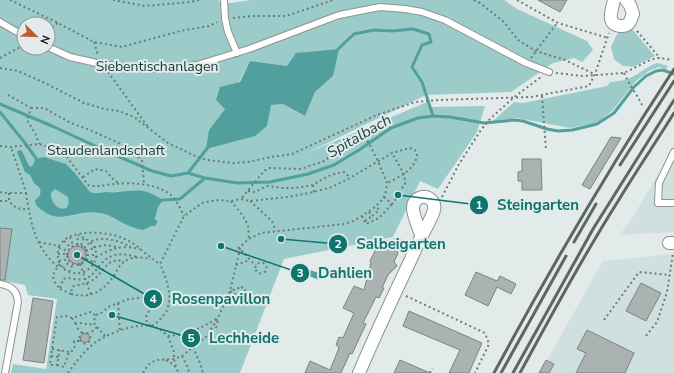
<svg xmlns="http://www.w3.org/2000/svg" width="674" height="373" font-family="'Nunito Sans',sans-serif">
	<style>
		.built { fill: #cfe0df }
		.green { fill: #9bccca; fill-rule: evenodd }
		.water { fill: #52a09e; fill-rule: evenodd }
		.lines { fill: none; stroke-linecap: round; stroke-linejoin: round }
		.stream { stroke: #52a09e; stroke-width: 3 }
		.building { fill: #aab2b2; stroke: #7b8282 }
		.service-casing { stroke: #8c9493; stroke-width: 8 }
		.minor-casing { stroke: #8c9493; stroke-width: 14 }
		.path { stroke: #727877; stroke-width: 2; stroke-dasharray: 2 3; stroke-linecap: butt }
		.service { stroke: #fff; stroke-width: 6 }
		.minor { stroke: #fff; stroke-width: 12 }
		.rail { stroke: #606464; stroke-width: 3 }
		.labels { text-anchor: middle; stroke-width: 4; stroke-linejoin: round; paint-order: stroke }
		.park-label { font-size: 14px; fill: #123937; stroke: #e2eaea }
		.water-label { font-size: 15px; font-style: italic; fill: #1d4241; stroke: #e2eaea }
		.leader { fill: none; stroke: #0f766e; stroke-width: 1.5 }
		.callout-dot { fill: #0f766e; stroke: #e2eaea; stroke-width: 1.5 }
		.mark-label { font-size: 12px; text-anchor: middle; font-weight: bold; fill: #fff }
		.callout-label { font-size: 15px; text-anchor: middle; font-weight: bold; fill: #0f766e; stroke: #e2eaea; stroke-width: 4; stroke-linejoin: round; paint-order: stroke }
	</style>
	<rect width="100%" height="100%" fill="#e2eaea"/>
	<!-- built -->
	<path class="built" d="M 671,153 L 674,154 L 674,232 L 620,235 L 634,215 Z
		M 674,254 L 674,373 L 540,373 L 603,261 Z"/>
	<!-- green -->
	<path class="green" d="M 0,0 L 218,0 L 223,4 L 251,0 L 504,0 L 517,9 L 587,41 L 593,50 L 582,62 L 574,58 L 553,63 L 511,92 L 426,95 L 305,154 L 427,102 L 430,107 L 485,106 L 477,132 L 438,189 L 420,181 L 393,237 L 284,259 L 240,373 L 11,373 L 13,364 L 46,369 L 57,299 L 28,295 L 25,285 L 0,280 ZM 24,24 L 48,24 L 48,48 L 24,48 ZM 250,61 L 287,66 L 333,76 L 315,92 L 305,116 L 283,104 L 270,105 L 267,126 L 209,130 L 225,109 Z
		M 631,28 L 655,56 L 633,67 L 623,66 L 614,59 L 611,47 L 617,34 Z
		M 657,63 L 668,66 L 666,69 L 659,67 L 649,71 L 636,81 L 612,111 L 597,123 L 570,128 L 517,118 L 493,121 L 514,102 L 523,103 L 607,86 L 610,82 C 618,81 625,81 632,77 C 641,73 647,66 657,63 Z"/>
	<!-- water -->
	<path class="water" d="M 339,49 L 333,76 L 315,92 L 305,116 L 283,104 L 271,105 L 267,126 L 255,136 L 206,149 L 209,130 L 225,109 L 216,100 L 220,87 L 240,82 L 250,61 L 287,66 L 296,53 Z
		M 19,150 L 22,151 L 29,166 L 32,167 L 34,162 L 36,159 L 44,157 L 66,164 L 74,172 L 90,192 C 95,194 100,193 105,192 C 109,192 114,193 118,192 C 138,190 145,188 163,200 L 158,207 L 155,218 L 155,220 L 158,221 L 155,226 L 151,226 L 143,230 C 136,229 129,226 123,223 C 115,219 109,214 100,213 C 73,208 60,229 36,205 L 35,200 C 40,197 43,191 38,186 C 37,185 36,185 35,184 C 33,182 32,178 30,175 L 25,172 L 17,152 ZM 55,189 L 63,194 L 68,197 C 72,217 50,209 51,193 Z
		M 304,268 L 322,274 L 319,280 L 302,273 Z"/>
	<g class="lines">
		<!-- stream -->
		<path class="stream" d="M 336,51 L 354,34 L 374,30 L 392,31 L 413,29 L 429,34 L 431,42 L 422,45 L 412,67 L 422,82 L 433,116
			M 0,104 L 52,126 L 106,151 L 152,171 L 171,176 L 188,173 L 205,178 L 237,183 L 270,182 L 308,174 L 334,165 L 359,150 L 391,128 L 418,118 L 433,116 L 450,117 L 484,123 L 514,120 L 523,121 L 547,129 L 558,131 L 572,130 L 585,127 L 597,124 L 614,113 L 634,87 L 646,76 L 656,71 L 663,70 L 674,74
			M 0,112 L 25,143 L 38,161
			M 188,173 L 209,146
			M 160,201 L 163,200 L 180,199 L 205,178"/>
	</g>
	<!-- building -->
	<path class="building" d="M 538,0 L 567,0 L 560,12 Z
		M 611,137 L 621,138 L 590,189 L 582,185 Z
		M 522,159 L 541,159 L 542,190 L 522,190 L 522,181 L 518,181 L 518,172 L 522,171 Z
		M 0,228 L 12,229 L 5,280 L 0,280 Z
		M 400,238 L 402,246 L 396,248 L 398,253 L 394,262 L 397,266 L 388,275 L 382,288 L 384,288 L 379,298 L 376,297 L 363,323 L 366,324 L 352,354 L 350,353 L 341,373 L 305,373 L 310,361 L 330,370 L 339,348 L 338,348 L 339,347 L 336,345 L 339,337 L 343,338 L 354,313 L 343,308 L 354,286 L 364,290 L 371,263 L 370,261 L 376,249 L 375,245 L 382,244 L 381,242 Z
		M68 255a9 9 0 1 1 18 0a9 9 0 1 1-18 0Z
		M 476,272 L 497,281 L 500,276 L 516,284 L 511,294 L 497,287 L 488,306 L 465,295 Z
		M 641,283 L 661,293 L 646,321 L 626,311 Z
		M 33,298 L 53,301 L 44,363 L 23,360 Z
		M 409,311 L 482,343 L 469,373 L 449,373 L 460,350 L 403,326 Z
		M 587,330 L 634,353 L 625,373 L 576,373 L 586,353 L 577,349 Z
		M80.5 338a4.5 4.5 0 1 1 9 0a4.5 4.5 0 1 1-9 0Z
		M 400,360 L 430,373 L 394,373 Z
		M 546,360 L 554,364 L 549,373 L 539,373 Z"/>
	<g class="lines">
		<!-- service casing -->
		<g class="service-casing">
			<path id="service" d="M 224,0 L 225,19 L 228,32 L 237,53
				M 0,22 L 24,36
				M 48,47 L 70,57 L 101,64 L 133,68 L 166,69 L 197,65 L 249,49 L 339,15 L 380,7 L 405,9 L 422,12 L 445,20 L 526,63 L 549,72
				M 674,152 L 659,183 L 658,203 L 674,203
				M 0,284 C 11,286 17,290 18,302 L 5,373"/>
		</g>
		<!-- minor casing -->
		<g class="minor-casing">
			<path id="minor" d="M 614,0 C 613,5 610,13 611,19 C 613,27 624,28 629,23 C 631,20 632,17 633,14 L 630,5 L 626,0
				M 669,243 L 674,243
				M 359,373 C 375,335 393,297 411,259 C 416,247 422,235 428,224 C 430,219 433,215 434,210 C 436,201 427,194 419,198 C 415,200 413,203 413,208 C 413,215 419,229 422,237"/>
		</g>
		<!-- path -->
		<path class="path" d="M 10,0 L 58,23 L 94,42 L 122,47 L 180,31 L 209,26 L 217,22
			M 113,0 L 145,6 L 190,2 L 199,0
			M 474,0 L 480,3 L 504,22 L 518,40 L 536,51 L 565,60 L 594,74
			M 517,0 L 558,23 L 608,38
			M 233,18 L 252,16 L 286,16 L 333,0
			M 48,30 L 58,23
			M 637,31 L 660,58
			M 94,42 L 98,55
			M 0,58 L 24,45
			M 531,58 L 557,23
			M 0,68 L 18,71 L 47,84 L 84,103 L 105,109 L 119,111 L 134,117 L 168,143 L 193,155 L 207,160 L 233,163 L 248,162 L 271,157 L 292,154 L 377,115 L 415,102 L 438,100 L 531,97 L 589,86 L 595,74 L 609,33
			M 108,72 L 148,127
			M 556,73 L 583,76 L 624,73 L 648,61 L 656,58 L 660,58 L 672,60
			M 624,73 C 629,85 637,94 642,105
			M 8,95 L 31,108 L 27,120 L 36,135 L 39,144
			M 542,96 L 546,150
			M 31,108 L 44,108 L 71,123 L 90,130 L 132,149 L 142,161 L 144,184
			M 0,146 L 11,147 L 39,144 L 56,149 L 67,157 L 88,185 C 97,188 107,184 116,184 C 134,182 160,184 173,197 C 178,203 181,210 184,216
			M 83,177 L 95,169 L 106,171 L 113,179 L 118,183
			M 248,191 L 255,192 L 267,186 L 284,188 L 295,188 L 313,185
			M 0,192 L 3,193 L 26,193 L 23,183 L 11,147
			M 314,192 L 313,185 C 324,178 332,173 345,172 L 350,178
			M 9,193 L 9,201 C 15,209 19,209 29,209
			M 26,193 C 29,213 33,237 45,253 C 48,258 54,263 58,267
			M 384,197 L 392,204 L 399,195 L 399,191 L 405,185 L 405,181 L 404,174 L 392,153
			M 442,197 L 459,164 L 481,130 L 490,119 L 513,98 L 541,77
			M 0,201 L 9,201
			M 231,201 L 243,216 L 248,225 L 249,239
			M 250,201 L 272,221 L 276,231
			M 369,212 L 372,216 L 379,210 L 376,206
			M 362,216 L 366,224 L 379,218 L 392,204
			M 365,221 L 372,216
			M 70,237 L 73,245
			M 64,241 L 70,247
			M 39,242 L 59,246 C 62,242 65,239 69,237 C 84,230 112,232 127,240 C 139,246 148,257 160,264 L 184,216 L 202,203 L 216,200 L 231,201 L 241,199 L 250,201 L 288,197 L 314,192 L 332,187 L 350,178 L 392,153 L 410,148 L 415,150 L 417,153 C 417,169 399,177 387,183
			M67 255a10 10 0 1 1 20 0a10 10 0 1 1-20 0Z
			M 77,245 L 78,236
			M 81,245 L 84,238
			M 59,246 C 57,255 57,263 64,269 C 82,283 107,260 91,243 C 87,239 82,237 78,235
			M 94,247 L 106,245 L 119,247
			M 238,247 C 245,253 248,259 256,265
			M 59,248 L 68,251
			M 84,248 C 87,245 89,243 92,241 C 104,236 120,241 131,247
			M 86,251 L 94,248
			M 58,254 L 67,254
			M 87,255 L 96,255
			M 96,257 C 114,248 119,245 140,249
			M 86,259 L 94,262
			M 59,261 L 68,259
			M255.5 268a5.5 5.5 0 1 1 11 0a5.5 5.5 0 1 1-11 0Z
			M 60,264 C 51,275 51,279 60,289 L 63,279 C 70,276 78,282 87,278 C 93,275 96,270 100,265 C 111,252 122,253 137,257
			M 80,264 L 91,295
			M 236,265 L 250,260
			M 63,268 L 69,262
			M 69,272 L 73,264
			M 241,287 L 245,289 L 245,294 L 243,296 L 240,297 L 230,291 Z
			M 60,289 L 71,294 L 72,287 L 74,286 L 87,283 L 95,279 L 109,263 L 117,260 L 124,261
			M 71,294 C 91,299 104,291 115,274 C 119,267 122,261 130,259 C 137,256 144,258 151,259
			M 406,296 L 485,333 L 489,344 L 475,373
			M 118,303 L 120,331
			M 96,315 L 101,313 L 110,306 L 129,299 L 145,297 L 154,301
			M 72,318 L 76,324
			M 604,320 L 639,272 L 670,275
			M 150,326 C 142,317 148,312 154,305 L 154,297 L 151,294
			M 152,326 C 158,322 164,316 167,310 C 173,295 166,278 160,264
			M 97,327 L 106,337
			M 216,328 L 218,321
			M79.5 338a5.5 5.5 0 1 1 11 0a5.5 5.5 0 1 1-11 0Z
			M 82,333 L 78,329 L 76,324 L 82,323 L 89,325 L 94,323
			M 168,336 L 174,352 L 174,359 L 176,367
			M 646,336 L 657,322 L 667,292 L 673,253
			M 193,347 L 200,363 L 203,373
			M 52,349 L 69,352
			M 51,356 L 50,365 L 57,365 L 60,350
			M 182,356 L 188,368 L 189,373
			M 58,357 L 51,356 L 57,317 L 66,316 L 72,318 L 91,312 L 95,315 L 94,323 L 97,327 L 89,334
			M 166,360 L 174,365 L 179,373
			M 57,365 L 64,367 L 69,352 L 72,351 C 75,348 75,345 74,341 L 80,341
			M 68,373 C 75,363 83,353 92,345 C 105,334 135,323 152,326 C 159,328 163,332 168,336 C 188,335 201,328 218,318
			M 143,373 L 148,365 L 152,362 L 158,360 L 174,359 L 182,356 L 207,336 L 218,318 L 230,291 L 240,249 L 243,244 L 249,239 L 261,233 L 344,224 L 351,222 L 362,216 L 375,207 L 383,199 L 386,191 L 387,183 L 378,161 L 365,136 L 359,138 L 337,151 L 324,161 L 301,169 L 269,168 L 264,171 L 241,199
			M 430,373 L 432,368"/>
		<!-- service -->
		<use href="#service" class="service"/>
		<!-- minor -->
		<use href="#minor" class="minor"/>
		<!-- rail -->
		<path class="rail" d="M 620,165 L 674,81
			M 574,242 L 596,204
			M 494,373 C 550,269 609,168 674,69
			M 501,373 L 566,256
			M 513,373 L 593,229 L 674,100
			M 520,373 C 552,314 584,255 620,198 C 637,170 656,142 674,113"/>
	</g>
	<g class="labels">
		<!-- park labels -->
		<g class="park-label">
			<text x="157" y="71">Siebentischanlagen</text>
			<text x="106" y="155">Staudenlandschaft</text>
		</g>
		<!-- water labels -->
		<g class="water-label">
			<text transform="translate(359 136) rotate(-30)" y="5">Spitalbach</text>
		</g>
	</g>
	<!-- callouts -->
	<path class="leader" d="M398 195L479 205M281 239L338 244M221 246L300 273M77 255L153 299M112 315L191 338"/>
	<g class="callout-dot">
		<circle cx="398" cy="195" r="4"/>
		<circle cx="281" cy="239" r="4"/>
		<circle cx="221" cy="246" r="4"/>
		<circle cx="77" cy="255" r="4"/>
		<circle cx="112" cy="315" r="4"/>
		<circle cx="479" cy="205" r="10"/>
		<circle cx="338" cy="244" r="10"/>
		<circle cx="300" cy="273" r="10"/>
		<circle cx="153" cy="299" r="10"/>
		<circle cx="191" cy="338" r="10"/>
	</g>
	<g class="mark-label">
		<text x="479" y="209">1</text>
		<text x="338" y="248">2</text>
		<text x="300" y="277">3</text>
		<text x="153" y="303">4</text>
		<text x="191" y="342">5</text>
	</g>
	<g class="callout-label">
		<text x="538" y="210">Steingarten</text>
		<text x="401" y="249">Salbeigarten</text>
		<text x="345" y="278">Dahlien</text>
		<text x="221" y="304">Rosenpavillon</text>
		<text x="244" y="343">Lechheide</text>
	</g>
	<!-- north arrow -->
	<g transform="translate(36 36) rotate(113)"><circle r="19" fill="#e2eaea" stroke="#8f9595"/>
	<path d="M0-3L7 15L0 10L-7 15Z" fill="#c25b2f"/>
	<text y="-6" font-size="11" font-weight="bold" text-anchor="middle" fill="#131615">N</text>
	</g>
</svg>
